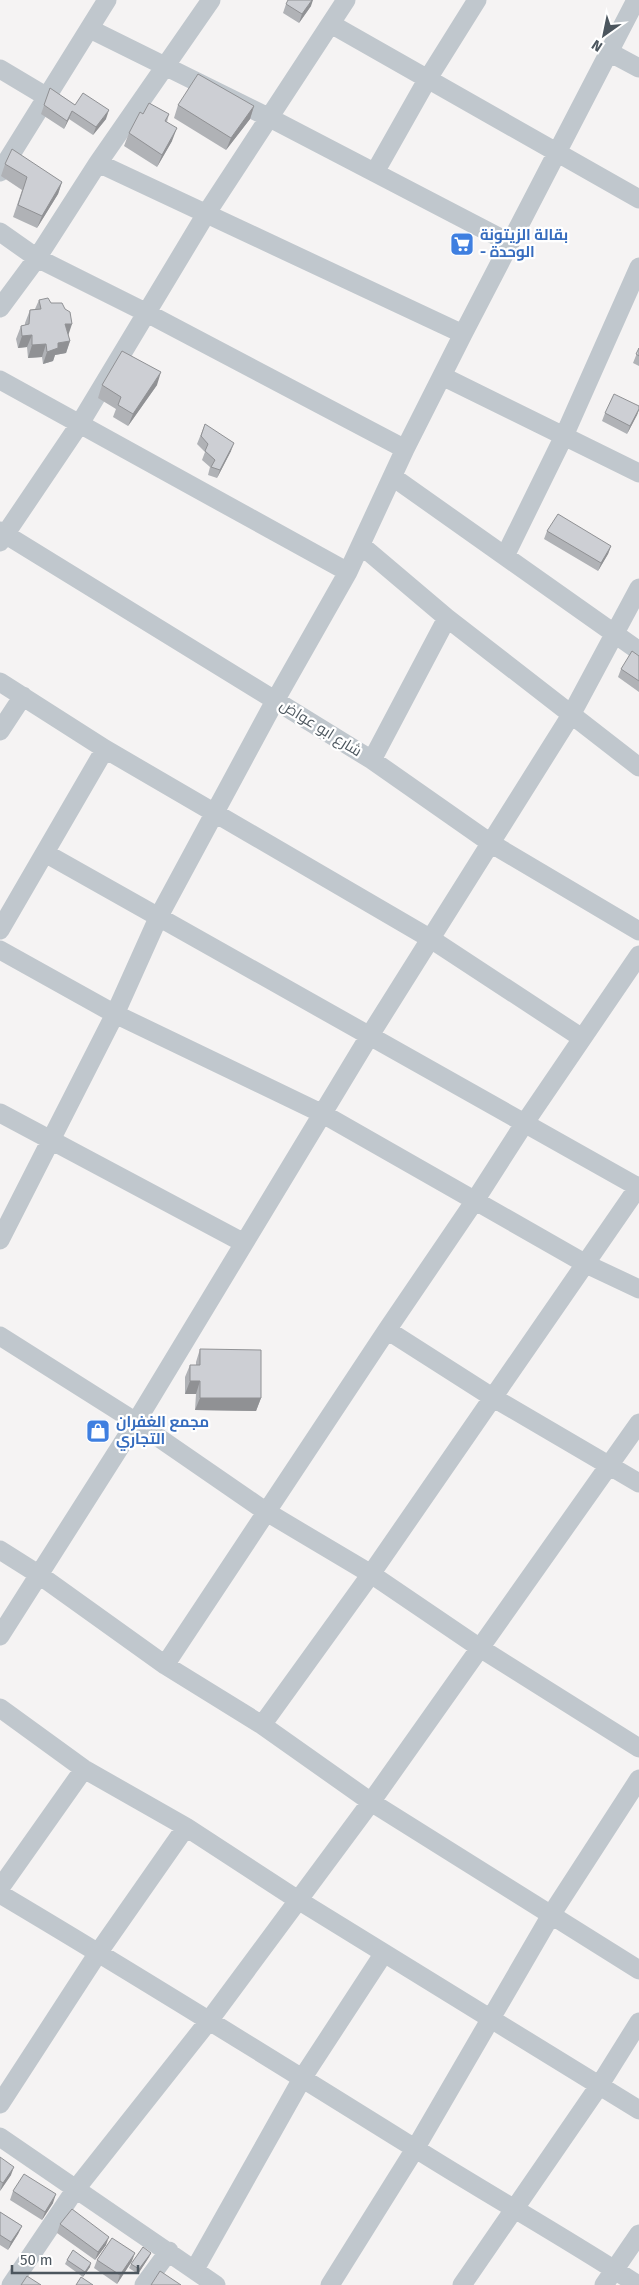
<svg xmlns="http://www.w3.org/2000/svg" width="639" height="2285" font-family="'Fira Sans',Cairo,sans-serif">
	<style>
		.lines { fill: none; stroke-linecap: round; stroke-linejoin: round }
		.minor { stroke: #c0c7cd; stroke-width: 19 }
		.wall { fill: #b0b2b6 }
		.shaded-wall { fill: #909194 }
		.building { fill: #cdcfd4; stroke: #909194 }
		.labels { text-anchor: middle; stroke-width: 4.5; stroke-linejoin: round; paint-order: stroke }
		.shop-label { font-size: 15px; font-weight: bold; fill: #366cbe; stroke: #fff; text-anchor: start }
		.street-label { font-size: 15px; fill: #4c565e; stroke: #fff }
	</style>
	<rect width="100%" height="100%" fill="#f5f3f3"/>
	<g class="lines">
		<!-- minor -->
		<path class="minor" d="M 331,24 L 639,199
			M 90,29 L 268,117 L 510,243
			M 609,52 L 639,68
			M 0,69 L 47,97
			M 98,163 L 463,334
			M 0,172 L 107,0
			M 375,172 L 427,80 L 477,0
			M 0,232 L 37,258 L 145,312 L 405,449
			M 0,308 L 37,258 L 98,163 L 211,0
			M 442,376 L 639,473
			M 0,380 L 348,572
			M 393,477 L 639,651
			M 0,531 L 372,760 L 492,844 L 639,931
			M 0,542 L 79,425 L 206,214 L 346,0
			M 362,546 L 447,618 L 639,767
			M 506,554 L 564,436 L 639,267
			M 0,682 L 105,749 L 431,939 L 582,1038
			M 0,731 L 23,696
			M 372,760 L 447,618
			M 45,853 L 638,1187
			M 0,930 L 105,749
			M 0,950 L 115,1014 L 323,1114 L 586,1264 L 639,1289
			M 0,1113 L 244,1243
			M 0,1240 L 115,1014 L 159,916 L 276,699 L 348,572 L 405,449 L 463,334 L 636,0
			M 387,1330 L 492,1397 L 639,1483
			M 0,1336 L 136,1422 L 265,1511 L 371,1574 L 480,1648 L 639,1748
			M 0,1550 L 38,1574 L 165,1665 L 262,1725 L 371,1802 L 639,1970
			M 0,1636 L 136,1422 L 370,1035 L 571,715 L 639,588
			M 165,1665 L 387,1330 L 474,1202 L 524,1124 L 639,955
			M 0,1708 L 84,1769 L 186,1827 L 298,1900 L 639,2110
			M 262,1725 L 371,1574 L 639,1186
			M 0,1888 L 84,1769
			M 0,1894 C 140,1977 278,2063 416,2149 C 489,2195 566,2238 638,2285
			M 0,2104 L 98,1953 L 186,1827
			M 0,2137 L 216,2285
			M 195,2269 L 303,2077 L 384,1953
			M 11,2285 L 75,2190 L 208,2022 L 371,1802 L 639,1423
			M 144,2285 L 169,2251
			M 330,2285 L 415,2149 L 551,1915 L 639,1779
			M 462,2285 L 599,2086 L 639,2022
			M 604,2285 L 639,2234"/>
	</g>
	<!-- wall -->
	<path class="wall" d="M 286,4 L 311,6 L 299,23 L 283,13 Z
		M 50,88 L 75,105 L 106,119 L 93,135 L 69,119 L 64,129 L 41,114 Z
		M 178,105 L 254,106 L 250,119 L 226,150 L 174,118 Z
		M 143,114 L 169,114 L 167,122 L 172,141 L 157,167 L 124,146 L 129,133 Z
		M 5,164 L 62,182 L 58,194 L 37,228 L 13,217 L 22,190 L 1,176 Z
		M 39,300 L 68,334 L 70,341 L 66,353 L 55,355 L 53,361 L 43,364 L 42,357 L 28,358 L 27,347 L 18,348 L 16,339 L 21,326 L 25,325 L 25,323 L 30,310 L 35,309 Z
		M 639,348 L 639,366 L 633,363 Z
		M 102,385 L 157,385 L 128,426 L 113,417 L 116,409 L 98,398 Z
		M 639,406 L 639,410 L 637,415 L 627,434 L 602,421 L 605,413 Z
		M 205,424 L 231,451 L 217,478 L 208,475 L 210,467 L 202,460 L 205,452 L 197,444 Z
		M 547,531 L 611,546 L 608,554 L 598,571 L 544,539 Z
		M 639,656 L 639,692 L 618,677 L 621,669 Z
		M 200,1349 L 261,1398 L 256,1411 L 195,1410 L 196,1394 L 185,1394 L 185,1377 L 190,1365 L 196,1365 L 196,1362 Z
		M 0,2157 L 11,2175 L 0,2191 Z
		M 13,2191 L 53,2203 L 42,2220 L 10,2200 Z
		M 0,2212 L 22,2226 L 18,2234 L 8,2250 L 0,2245 Z
		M 60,2224 L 106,2245 L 95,2260 L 57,2233 Z
		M 151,2253 L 149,2257 L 138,2274 L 129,2268 L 131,2264 Z
		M 67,2260 L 90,2267 L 83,2277 L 65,2264 Z
		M 97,2260 L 132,2261 L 117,2284 L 94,2268 Z"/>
	<!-- shaded-wall -->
	<path class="shaded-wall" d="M 312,0 L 313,0 L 311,6 L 299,23 L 302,14 Z
		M 254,106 L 250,119 L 226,150 L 231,138 Z
		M 109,110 L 106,119 L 93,135 L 96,127 Z
		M 72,111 L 69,119 L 64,129 L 67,121 Z
		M 177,128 L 172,141 L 157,167 L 162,155 Z
		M 62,182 L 58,194 L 37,228 L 42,216 Z
		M 65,324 L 72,324 L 68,336 Z
		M 32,335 L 27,347 L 18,348 L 22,336 Z
		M 70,341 L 66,353 L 55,355 L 53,361 L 43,364 L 47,352 L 58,343 Z
		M 46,344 L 42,357 L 28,358 L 32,345 Z
		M 161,372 L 157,385 L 128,426 L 133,414 Z
		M 639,409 L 637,415 L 627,434 L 630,426 Z
		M 234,443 L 231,451 L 217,478 L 220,470 Z
		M 611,546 L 608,554 L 598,571 L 601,563 Z
		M 190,1381 L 200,1381 L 196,1394 L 185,1394 Z
		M 200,1398 L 261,1398 L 256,1411 L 195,1410 Z
		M 14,2167 L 11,2175 L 0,2191 L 3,2183 Z
		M 56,2194 L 53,2203 L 42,2220 L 45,2212 Z
		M 22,2226 L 18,2234 L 8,2250 L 11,2242 Z
		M 109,2237 L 106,2245 L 95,2260 L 98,2252 Z
		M 135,2253 L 132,2261 L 117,2284 L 120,2275 Z
		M 151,2253 L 149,2257 L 138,2274 L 139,2269 Z
		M 91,2263 L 90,2267 L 83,2277 L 85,2272 Z"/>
	<!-- building -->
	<path class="building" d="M 288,0 L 312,0 L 302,14 L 286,4 Z
		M 198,74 L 254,106 L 231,138 L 178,105 Z
		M 50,88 L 75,105 L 83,93 L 109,110 L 96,127 L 72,111 L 67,121 L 44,105 Z
		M 149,103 L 169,114 L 165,121 L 177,128 L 162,155 L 129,133 L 140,112 L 143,114 Z
		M 12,149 L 62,182 L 42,216 L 18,205 L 27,177 L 5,164 Z
		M 48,298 L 51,303 L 62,303 L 65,309 L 70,312 L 72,324 L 65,324 L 70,341 L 58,343 L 58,348 L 47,352 L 46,344 L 32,345 L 32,335 L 22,336 L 21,326 L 29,324 L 30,310 L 41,309 L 39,300 Z
		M 639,348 L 639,356 L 636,354 Z
		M 122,351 L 161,372 L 133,414 L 118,405 L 121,397 L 102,385 Z
		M 614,394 L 639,406 L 639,409 L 630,426 L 605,413 Z
		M 205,424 L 234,443 L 220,470 L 211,467 L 215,460 L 205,451 L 208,444 L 201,436 Z
		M 558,514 L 611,546 L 601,563 L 547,531 Z
		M 632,651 L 639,656 L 639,681 L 621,669 Z
		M 200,1349 L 261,1350 L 261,1398 L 200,1398 L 200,1381 L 190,1381 L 190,1365 L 200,1365 Z
		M 0,2157 L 14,2167 L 3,2183 L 0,2181 Z
		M 24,2174 L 56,2194 L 45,2212 L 13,2191 Z
		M 72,2209 L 109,2237 L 98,2252 L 60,2224 Z
		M 0,2212 L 22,2226 L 11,2242 L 0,2235 Z
		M 112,2238 L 135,2253 L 120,2275 L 97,2260 Z
		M 143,2247 L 151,2253 L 139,2269 L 131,2264 Z
		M 73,2250 L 91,2263 L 85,2272 L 67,2260 Z
		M 160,2271 L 181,2285 L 151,2285 Z
		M 27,2276 L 41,2285 L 21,2285 Z
		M 81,2277 L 93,2285 L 76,2285 Z"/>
	<!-- icons -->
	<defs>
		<g id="supermarket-square" transform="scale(1.25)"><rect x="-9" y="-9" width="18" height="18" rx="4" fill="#3f7fe0" stroke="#fff"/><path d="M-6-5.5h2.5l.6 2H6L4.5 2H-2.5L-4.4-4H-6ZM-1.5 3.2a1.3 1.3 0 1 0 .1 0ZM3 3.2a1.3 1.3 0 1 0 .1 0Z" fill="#fff"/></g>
		<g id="shop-square" transform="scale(1.25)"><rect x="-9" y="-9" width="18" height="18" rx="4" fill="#3f7fe0" stroke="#fff"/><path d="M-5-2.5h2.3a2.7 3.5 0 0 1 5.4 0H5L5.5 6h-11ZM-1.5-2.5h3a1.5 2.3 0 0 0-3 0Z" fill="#fff"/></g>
	</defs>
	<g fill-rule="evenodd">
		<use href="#supermarket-square" x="462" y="244"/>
		<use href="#shop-square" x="98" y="1431"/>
	</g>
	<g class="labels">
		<!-- shop labels -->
		<g class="shop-label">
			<text x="480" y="240">بقالة الزيتونة<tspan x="480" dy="17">- الوحدة</tspan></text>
			<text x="116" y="1427">مجمع الغفران<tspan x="116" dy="17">التجاري</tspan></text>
		</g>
		<!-- street labels -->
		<g class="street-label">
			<text transform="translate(321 728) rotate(32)" y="5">شارع ابو عواض</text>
		</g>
	</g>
	<!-- north arrow -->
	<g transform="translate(604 35) rotate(213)" stroke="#ffffff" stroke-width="4" paint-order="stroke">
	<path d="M0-4L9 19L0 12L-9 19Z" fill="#4c565e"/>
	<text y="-8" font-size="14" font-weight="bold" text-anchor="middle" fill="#4c565e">N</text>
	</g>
	<!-- scale -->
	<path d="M12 2265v8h126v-8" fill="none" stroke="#4c565e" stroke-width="2.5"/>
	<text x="20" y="2265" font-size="15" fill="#4c565e" stroke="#ffffff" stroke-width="4" paint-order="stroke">50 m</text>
</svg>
